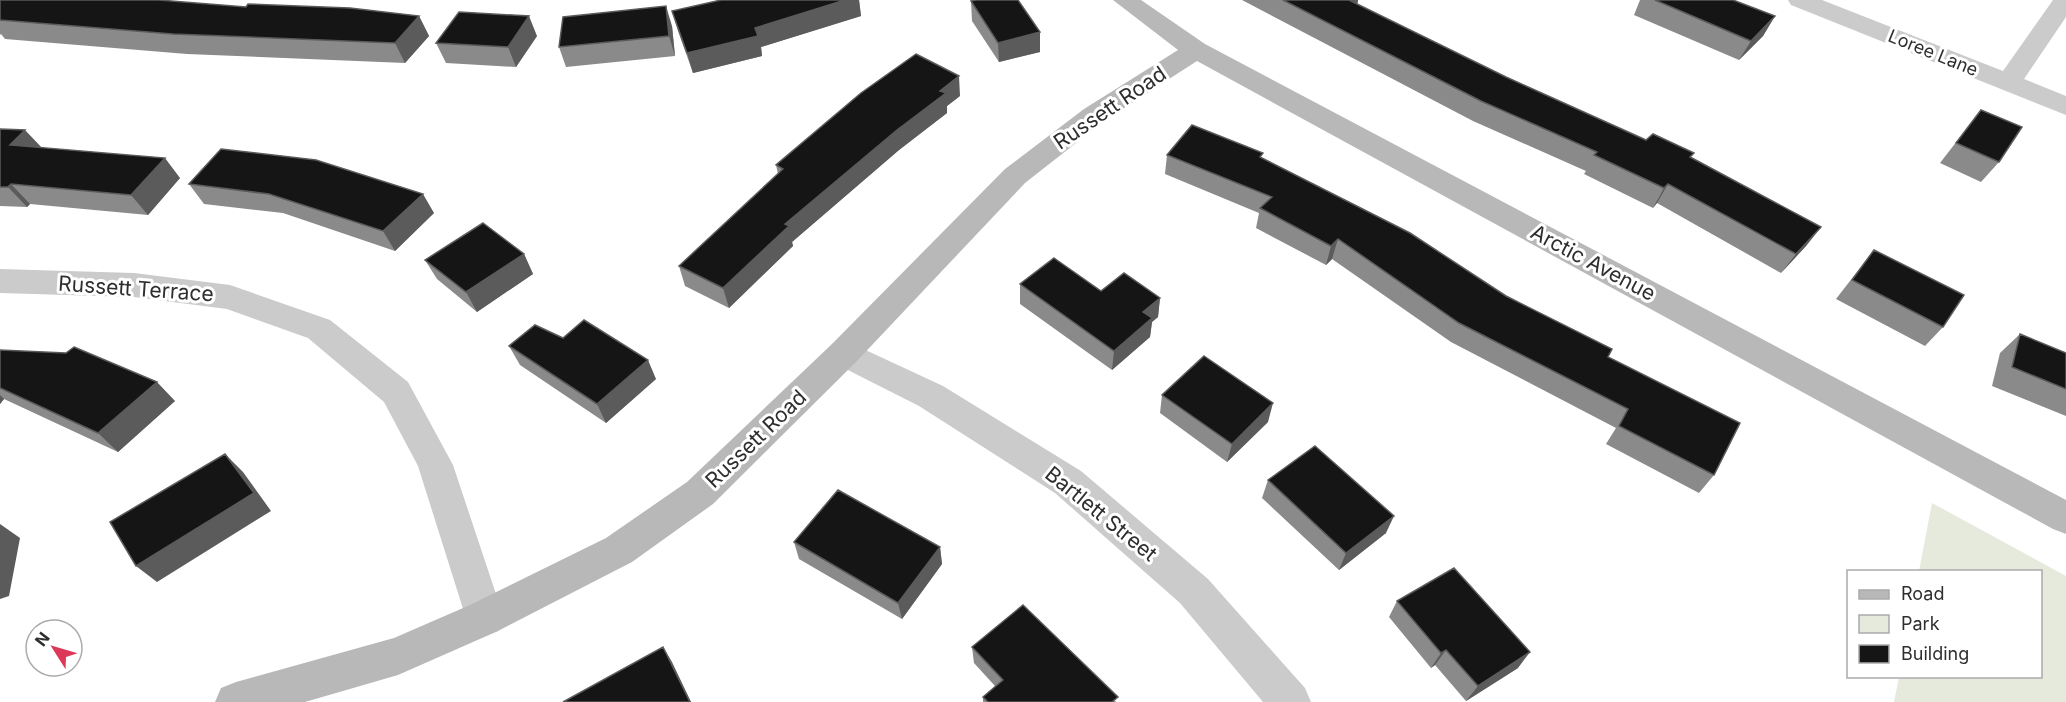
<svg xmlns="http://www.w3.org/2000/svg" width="2066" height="702" font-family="Inter,sans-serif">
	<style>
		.green { fill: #e5eadc }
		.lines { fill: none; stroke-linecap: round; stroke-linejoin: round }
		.street { fill: #cbcbcb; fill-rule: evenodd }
		.secondary { fill: #b8b8b8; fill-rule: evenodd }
		.wall { fill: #8a8a8a }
		.shaded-wall { fill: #5b5b5b }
		.building { fill: #151515; stroke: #5b5b5b; stroke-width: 1.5 }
		.labels { text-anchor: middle; stroke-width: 6; stroke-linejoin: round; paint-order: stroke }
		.far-street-label { font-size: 18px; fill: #2e2e2e; stroke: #fff }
		.street-label { font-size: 21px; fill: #2e2e2e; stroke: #fff }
	</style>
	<rect width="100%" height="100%" fill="#fff"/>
	<!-- green -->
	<path class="green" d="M 1932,503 L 2066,576 L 2066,702 L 1894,702 L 1899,677 L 2040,676 L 2040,572 L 1919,571 Z"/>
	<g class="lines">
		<!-- street -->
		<path class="street" d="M 1788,0 L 1822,0 L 2003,71 L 2053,0 L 2066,0 L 2066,17 L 2024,79 L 2066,96 L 2066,115 L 1791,5 Z
			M 0,269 L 134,273 L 230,285 L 330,320 L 408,382 L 453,465 L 504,618 L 498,631 L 484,636 L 470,631 L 418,466 L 384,402 L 308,338 L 227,309 L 134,297 L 0,293 Z
			M 844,340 L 943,386 L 1081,471 L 1208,579 L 1305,688 L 1311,702 L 1263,702 L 1180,603 L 1055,493 L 919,406 L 832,362 L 827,353 L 832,344 Z"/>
		<!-- secondary -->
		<path class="secondary" d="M 1113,0 L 1141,0 L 1205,44 L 2066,500 L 2066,534 L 2053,529 L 1197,61 L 1104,121 L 1025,183 L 856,362 L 713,504 L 632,562 L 498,631 L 398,675 L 305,702 L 215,702 L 221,688 L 236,682 L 394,638 L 470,605 L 606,538 L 687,482 L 832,344 L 1005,169 L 1084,109 L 1178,50 Z"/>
	</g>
	<!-- wall -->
	<path class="wall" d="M 0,0 L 246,7 L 419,16 L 429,36 L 405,63 L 187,54 L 5,39 L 1,34 L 0,35 Z
		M 744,0 L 859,0 L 861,16 L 761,47 L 762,56 L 693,73 L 678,31 L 672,11 Z
		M 1242,0 L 1358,0 L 1357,4 L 1506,77 L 1646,140 L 1694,153 L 1691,157 L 1821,227 L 1806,246 L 1781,273 L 1657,203 L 1653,208 L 1584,174 L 1586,171 L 1473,121 Z
		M 1640,0 L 1733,0 L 1775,16 L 1763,36 L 1739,60 L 1634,15 Z
		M 971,1 L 1040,32 L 1040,52 L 999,62 L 972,21 Z
		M 672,26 L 675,56 L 566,67 L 559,47 Z
		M 537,36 L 516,67 L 446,63 L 436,43 Z
		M 960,96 L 947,106 L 947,113 L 899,150 L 792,242 L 793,246 L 729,308 L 685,286 L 679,266 L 778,174 L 776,165 Z
		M 1981,110 L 1999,162 L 1981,182 L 1940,163 Z
		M 0,129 L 42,148 L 180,178 L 148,215 L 30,204 L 27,207 L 0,206 Z
		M 1167,155 L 1262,158 L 1506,296 L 1608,357 L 1714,475 L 1699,493 L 1606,444 L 1616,428 L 1451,342 L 1332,259 L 1326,265 L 1256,228 L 1259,213 L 1165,174 Z
		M 189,184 L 434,213 L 395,251 L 283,213 L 204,204 Z
		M 1874,250 L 1943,327 L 1925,346 L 1836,299 Z
		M 524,254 L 533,274 L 477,312 L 437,279 L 425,260 Z
		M 1020,284 L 1160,298 L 1158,317 L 1152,322 L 1150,337 L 1112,370 L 1020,304 Z
		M 2020,334 L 2066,353 L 2066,416 L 1992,386 L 2000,353 Z
		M 563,338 L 656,379 L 606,423 L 520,365 L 509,346 Z
		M 0,350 L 175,401 L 118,452 L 4,399 L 0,404 Z
		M 1162,395 L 1268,422 L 1227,462 L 1160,413 Z
		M 1268,480 L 1386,533 L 1339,570 L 1262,498 Z
		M 794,542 L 940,547 L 942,564 L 902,619 L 799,559 Z
		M 1397,601 L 1518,668 L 1466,701 L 1435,665 L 1431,668 L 1389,617 Z
		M 972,647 L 1117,702 L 983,702 L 983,697 L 995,686 L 974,663 Z"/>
	<!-- shaded-wall -->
	<path class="shaded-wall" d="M 845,0 L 859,0 L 861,16 L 761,47 L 762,56 L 693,73 L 687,53 L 755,28 Z
		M 1345,0 L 1358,0 L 1357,7 Z
		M 666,6 L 672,26 L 675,56 L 669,36 Z
		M 419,16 L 429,36 L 405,63 L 395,43 Z
		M 529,16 L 537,36 L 516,67 L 508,47 Z
		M 1775,16 L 1763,36 L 1739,60 L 1751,41 Z
		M 1040,32 L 1040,52 L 999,62 L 998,43 Z
		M 959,76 L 960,96 L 947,106 L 947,113 L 899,150 L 792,242 L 793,246 L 729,308 L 723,288 L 785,224 L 940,91 Z
		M 25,130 L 43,149 L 10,145 Z
		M 165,158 L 180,178 L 148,215 L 131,195 Z
		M 11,184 L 30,204 L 27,207 L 8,187 Z
		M 1668,184 L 1657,203 L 1653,208 L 1664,188 Z
		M 423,194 L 434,213 L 395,251 L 383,231 Z
		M 1821,227 L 1806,246 L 1781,273 L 1796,254 Z
		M 1338,239 L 1332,259 L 1326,265 L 1331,246 Z
		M 524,254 L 533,274 L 477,312 L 466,292 Z
		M 1160,298 L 1158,317 L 1152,322 L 1150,337 L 1112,370 L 1114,351 L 1143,312 Z
		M 648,360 L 656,379 L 606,423 L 597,404 Z
		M 157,382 L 175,401 L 118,452 L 98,433 Z
		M 0,395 L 4,399 L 0,404 Z
		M 1273,403 L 1268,422 L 1227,462 L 1232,444 Z
		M 225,454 L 243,472 L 271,511 L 157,582 L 136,566 Z
		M 1394,516 L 1386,533 L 1339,570 L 1346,553 Z
		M 0,524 L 20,538 L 9,596 L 0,599 Z
		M 940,547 L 942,564 L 902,619 L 898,603 Z
		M 663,647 L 672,662 L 691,702 L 690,702 Z
		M 1446,650 L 1435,665 L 1431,668 L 1441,653 Z
		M 1530,652 L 1518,668 L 1466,701 L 1478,686 Z"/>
	<!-- building -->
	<path class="building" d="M 0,0 L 159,0 L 246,7 L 248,4 L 350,8 L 419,16 L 395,43 L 173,34 L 0,20 Z
		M 721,0 L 845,0 L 755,28 L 758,36 L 687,53 L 672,11 Z
		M 976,0 L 1018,0 L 1040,32 L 998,43 L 971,1 Z
		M 1283,0 L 1349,0 L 1506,77 L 1646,140 L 1653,134 L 1694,153 L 1690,157 L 1821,227 L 1796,254 L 1668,184 L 1664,188 L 1594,155 L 1597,152 L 1481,101 Z
		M 1655,0 L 1733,0 L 1775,16 L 1751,41 Z
		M 666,6 L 669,36 L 559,47 L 563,17 Z
		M 459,12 L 529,16 L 508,47 L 436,43 Z
		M 916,54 L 959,76 L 940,91 L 946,93 L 897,130 L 785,224 L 789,226 L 723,288 L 679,266 L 783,169 L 776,165 L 861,93 Z
		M 1981,110 L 2022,127 L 1999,162 L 1956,143 Z
		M 1192,125 L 1263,153 L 1260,157 L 1410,233 L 1506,296 L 1612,349 L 1608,357 L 1740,423 L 1714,475 L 1619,426 L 1628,409 L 1459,323 L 1338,239 L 1331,246 L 1260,208 L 1272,197 L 1167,155 Z
		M 0,129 L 25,130 L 10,145 L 165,158 L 131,195 L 11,184 L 8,187 L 0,187 Z
		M 221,149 L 316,160 L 423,194 L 383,231 L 269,194 L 189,184 Z
		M 483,223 L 524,254 L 466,292 L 425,260 Z
		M 1874,250 L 1964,295 L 1943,327 L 1852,280 Z
		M 1054,258 L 1101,291 L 1124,273 L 1160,298 L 1143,312 L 1152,318 L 1114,351 L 1020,284 Z
		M 584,320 L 648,360 L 597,404 L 509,346 L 535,325 L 563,338 Z
		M 2020,334 L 2066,353 L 2066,389 L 2012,367 Z
		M 74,347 L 157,382 L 98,433 L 0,388 L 0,350 L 66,353 Z
		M 1204,356 L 1273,403 L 1232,444 L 1162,395 Z
		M 1315,446 L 1394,516 L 1346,553 L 1268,480 Z
		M 225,454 L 254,493 L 136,566 L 110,522 Z
		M 838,490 L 940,547 L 898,603 L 794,542 Z
		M 1454,568 L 1530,652 L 1478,686 L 1446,650 L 1441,653 L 1397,601 Z
		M 1023,605 L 1118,697 L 1112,702 L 988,702 L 983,697 L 1003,680 L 972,647 Z
		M 663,647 L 690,702 L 563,702 Z"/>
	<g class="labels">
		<!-- far-street labels -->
		<g class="far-street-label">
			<text transform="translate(1933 53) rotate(22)" y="6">Loree Lane</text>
		</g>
		<!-- street labels -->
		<g class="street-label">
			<text transform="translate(1110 108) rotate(-34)" y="7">Russett Road</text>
			<text transform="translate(1593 263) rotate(28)" y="7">Arctic Avenue</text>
			<text transform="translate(136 289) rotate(4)" y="7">Russett Terrace</text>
			<text transform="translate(756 439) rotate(-44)" y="7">Russett Road</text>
			<text transform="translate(1101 514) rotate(39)" y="7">Bartlett Street</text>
		</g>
	</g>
	<!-- legend -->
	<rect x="1847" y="570" width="195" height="108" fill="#ffffff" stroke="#ababab" stroke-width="1.5"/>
	<rect x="1859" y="590" width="30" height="9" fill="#b8b8b8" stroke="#ababab" stroke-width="1.5"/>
	<text x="1901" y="600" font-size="18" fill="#2e2e2e">Road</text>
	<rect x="1859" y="615" width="30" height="18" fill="#e5eadc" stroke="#ababab" stroke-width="1.5"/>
	<text x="1901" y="630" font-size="18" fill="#2e2e2e">Park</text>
	<rect x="1859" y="645" width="30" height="18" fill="#151515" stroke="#ababab" stroke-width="1.5"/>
	<text x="1901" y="660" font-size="18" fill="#2e2e2e">Building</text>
	<!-- north arrow -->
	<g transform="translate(54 648) rotate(307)"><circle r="28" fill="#ffffff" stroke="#ababab" stroke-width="1.5"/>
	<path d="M0-4.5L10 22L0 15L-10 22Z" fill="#dd3857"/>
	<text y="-9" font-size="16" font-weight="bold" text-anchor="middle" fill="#2e2e2e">N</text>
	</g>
</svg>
